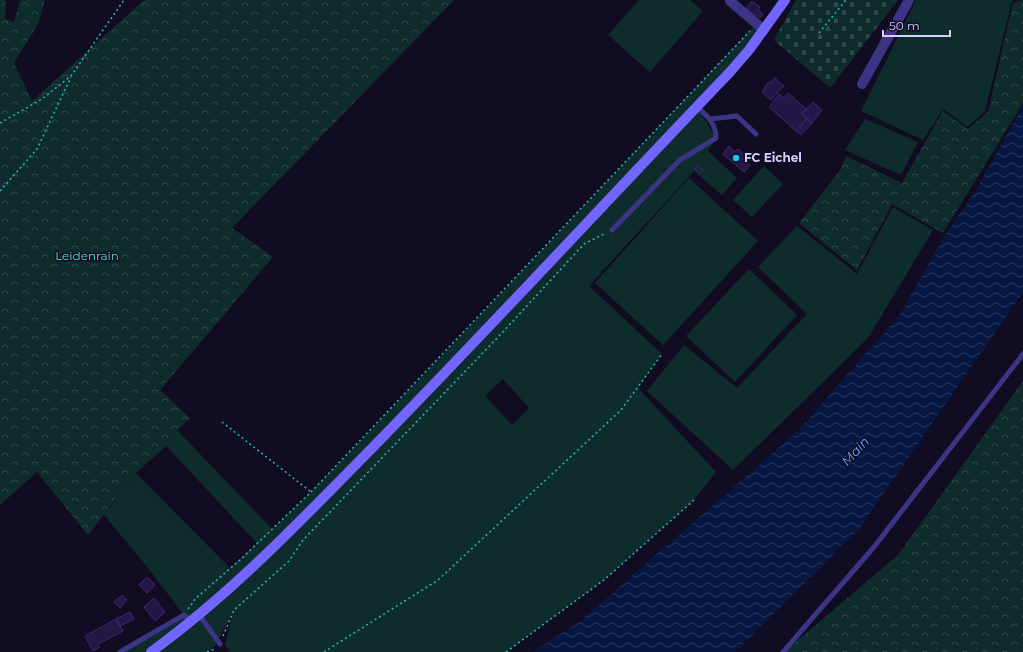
<svg xmlns="http://www.w3.org/2000/svg" width="1023" height="652" font-family="Montserrat,sans-serif">
	<style>
		.grass { fill: #0f2c2d; fill-rule: evenodd }
		.forest { fill: url(#forest-crowns) }
		.cemetery { fill: url(#cemetery-stones) }
		.water { fill: url(#water-waves) }
		.building { fill: #231745; stroke: #3b2773 }
		.lines { fill: none; stroke-linecap: round; stroke-linejoin: round }
		.path { stroke: #26babb; stroke-width: 1.5; stroke-dasharray: 2 3; stroke-linecap: butt }
		.service { stroke: #3c3485; stroke-width: 5 }
		.minor { stroke: #3c3485; stroke-width: 10 }
		.secondary { stroke: #7365ff; stroke-width: 10 }
		.poi-dot { fill: #00cff9; stroke: #120c23; stroke-width: 1.5 }
		.labels { text-anchor: middle; stroke-width: 3; stroke-linejoin: round; paint-order: stroke }
		.poi-label { font-size: 12px; font-weight: bold; fill: #d7ceff; stroke: #120c23; text-anchor: start }
		.park-label { font-size: 12px; fill: #52e7cc; stroke: #120c23 }
		.water-label { font-size: 13px; font-style: italic; fill: #5ca9ff; stroke: #120c23 }
	</style>
	<defs>
		<pattern id="forest-crowns" width="20" height="18" patternUnits="userSpaceOnUse"><rect width="20" height="18" fill="#0f2c2d"/><path d="M2 6a3 3 0 1 1 6 0M12 15a3 3 0 1 1 6 0" fill="none" stroke="#31494c"/></pattern>
		<pattern id="cemetery-stones" width="16" height="16" patternUnits="userSpaceOnUse"><rect width="16" height="16" fill="#0f2c2d"/><path d="M2 7V4a2 2 0 0 1 4 0v3zM10 15v-3a2 2 0 0 1 4 0v3z" fill="#31494c"/></pattern>
		<pattern id="water-waves" width="16" height="10" patternUnits="userSpaceOnUse"><rect width="16" height="10" fill="#061842"/><path d="M0 5q4-4 8 0t8 0" fill="none" stroke="#2a385e"/></pattern>
	</defs>
	<rect width="100%" height="100%" fill="#120c23"/>
	<!-- grass -->
	<path class="grass" d="M 639,0 L 690,0 L 703,11 L 650,72 L 608,35 Z
		M 916,0 L 1015,0 L 1012,1 L 985,111 L 968,127 L 943,109 L 923,140 L 861,111 Z
		M 756,24 L 764,30 L 697,107 L 716,138 L 708,151 L 737,178 L 722,195 L 694,171 L 589,286 L 662,354 L 638,388 L 716,472 L 694,500 L 604,580 L 506,652 L 230,652 L 225,645 L 233,612 L 215,646 L 207,652 L 119,652 L 184,615 L 144,563 L 104,515 L 136,473 L 230,568 L 257,543 L 166,446 L 177,430 L 272,529 L 311,492 L 430,368 ZM 503,379 L 529,408 L 512,425 L 485,396 Z
		M 865,119 L 918,142 L 901,175 L 845,150 Z
		M 764,166 L 783,184 L 752,217 L 733,200 Z
		M 689,178 L 758,241 L 663,345 L 595,283 Z
		M 893,207 L 933,230 L 868,338 L 733,470 L 647,391 L 684,345 L 737,388 L 807,314 L 758,267 L 797,226 L 857,274 Z
		M 749,269 L 797,315 L 735,382 L 686,336 Z"/>
	<!-- forest -->
	<path class="forest" d="M 0,0 L 6,0 L 5,19 L 14,22 L 20,0 L 45,0 L 38,24 L 14,63 L 32,101 L 144,0 L 454,0 L 232,228 L 273,257 L 160,390 L 190,418 L 177,430 L 166,446 L 136,473 L 88,535 L 37,472 L 0,505 Z
		M 1023,0 L 1023,103 L 943,233 L 892,204 L 857,270 L 799,223 L 841,169 L 846,156 L 902,183 L 943,111 L 968,129 L 988,112 L 1013,3 Z
		M 1023,381 L 1023,652 L 784,652 L 898,555 Z"/>
	<!-- cemetery -->
	<path class="cemetery" d="M 796,0 L 898,0 L 830,88 L 774,40 Z"/>
	<!-- water -->
	<path class="water" d="M 1023,106 L 1023,292 L 859,529 L 735,652 L 533,652 L 578,623 L 797,432 L 899,316 L 946,234 L 975,192 Z"/>
	<!-- building -->
	<path class="building" d="M 752,1 L 760,7 L 758,10 L 763,14 L 760,18 L 755,14 L 753,17 L 745,10 Z
		M 775,78 L 784,86 L 771,100 L 762,92 L 768,82 L 770,83 Z
		M 788,93 L 806,109 L 802,114 L 807,119 L 796,131 L 769,107 L 779,94 L 784,98 Z
		M 813,102 L 822,110 L 812,123 L 802,114 Z
		M 807,119 L 812,123 L 801,135 L 796,131 Z
		M 729,146 L 735,152 L 738,149 L 746,156 L 743,159 L 750,165 L 744,172 L 723,154 Z
		M 698,165 L 702,170 L 700,173 L 695,169 Z
		M 147,577 L 155,585 L 147,593 L 139,585 Z
		M 122,595 L 127,600 L 120,608 L 114,602 Z
		M 154,598 L 165,612 L 155,621 L 144,607 Z
		M 130,612 L 134,619 L 120,626 L 116,619 Z
		M 116,619 L 123,631 L 98,644 L 100,647 L 93,651 L 85,636 Z"/>
	<g class="lines">
		<!-- path -->
		<path class="path" d="M 819,33 L 846,0
			M 0,123 L 42,99 L 71,76 L 124,0
			M 0,191 L 37,149 L 71,77
			M 222,422 L 311,492
			M 188,609 L 196,598 L 241,559 L 311,492 L 750,31
			M 223,636 L 234,610 L 289,561 L 303,540 L 501,334 L 584,244 L 606,233
			M 207,652 L 215,649
			M 324,652 L 438,580 L 621,410 L 662,354
			M 506,652 L 604,580 L 694,500"/>
		<!-- service -->
		<path class="service" d="M 710,119 L 737,116 L 756,134
			M 612,230 L 680,160 L 716,138 C 716,123 707,116 697,107
			M 200,616 L 220,644
			M 120,652 L 184,615 L 191,621
			M 783,652 L 874,547 L 1023,354"/>
		<!-- minor -->
		<path class="minor" d="M 730,1 L 764,30
			M 862,84 L 909,0"/>
		<!-- secondary -->
		<path class="secondary" d="M 151,652 C 236,590 307,514 381,439 C 499,318 613,194 730,72 L 749,50 L 785,0"/>
	</g>
	<!-- markers -->
	<circle class="poi-dot" cx="736" cy="158" r="4"/>
	<g class="labels">
		<!-- poi labels -->
		<g class="poi-label">
			<text x="744" y="162">FC Eichel</text>
		</g>
		<!-- park labels -->
		<g class="park-label">
			<text x="87" y="260">Leidenrain</text>
		</g>
		<!-- water labels -->
		<g class="water-label">
			<text transform="translate(855 451) rotate(-47)" y="5">Main</text>
		</g>
	</g>
	<!-- scale -->
	<path d="M883 30v6h67v-6" fill="none" stroke="#d7ceff" stroke-width="2"/>
	<text x="889" y="30" font-size="12" fill="#d7ceff" stroke="#120c23" stroke-width="3" paint-order="stroke">50 m</text>
</svg>
